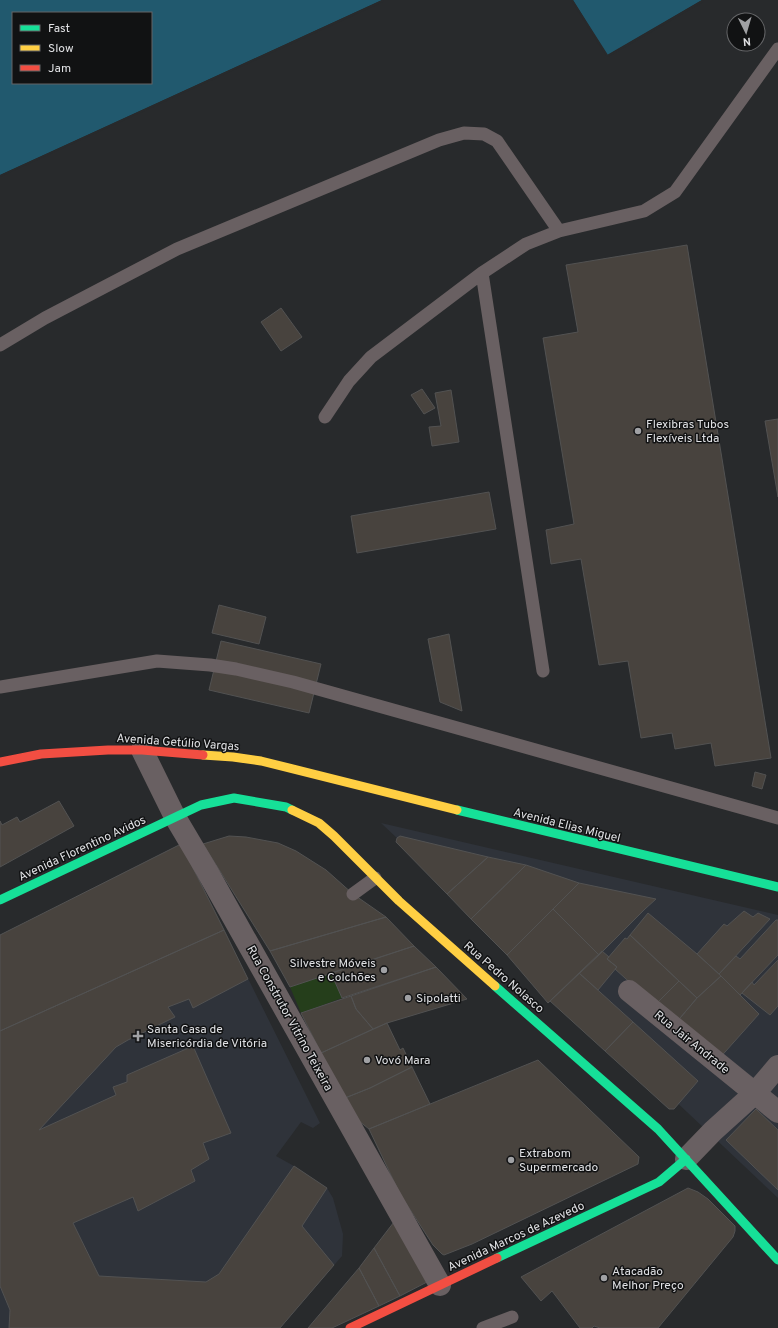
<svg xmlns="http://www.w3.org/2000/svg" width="778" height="1328" font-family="Overpass,sans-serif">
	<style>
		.built { fill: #2f333a }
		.green { fill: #253e1b }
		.water { fill: #21596e; fill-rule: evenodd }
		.pier { fill: #282a2c }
		.building { fill: #48433e; stroke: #525252 }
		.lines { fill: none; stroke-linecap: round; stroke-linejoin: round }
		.lane { stroke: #696062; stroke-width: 13 }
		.street { stroke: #696062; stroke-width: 22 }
		.fast { stroke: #16e098; stroke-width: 9 }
		.slow { stroke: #ffcf43; stroke-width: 9 }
		.jam { stroke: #f24e42; stroke-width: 9 }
		.poi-dot { fill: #a0a1a4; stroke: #111213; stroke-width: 1.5 }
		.labels { text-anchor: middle; stroke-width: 3; stroke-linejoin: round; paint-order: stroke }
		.poi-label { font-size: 12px; fill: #e0e1e4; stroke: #111213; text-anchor: start }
		.street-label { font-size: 12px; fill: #e0e1e4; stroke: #111213 }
	</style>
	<rect width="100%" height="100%" fill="#282a2c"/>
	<!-- built -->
	<path class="built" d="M 381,823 L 778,915 L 778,1198 Z
		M 181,844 L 320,1123 L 313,1128 L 301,1122 L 276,1156 L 294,1166 L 327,1188 L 333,1198 L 343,1234 L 342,1256 L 280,1328 L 0,1328 L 0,935 Z"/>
	<!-- green -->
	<path class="green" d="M 331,973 L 342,998 L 301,1013 L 290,987 Z"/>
	<!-- water -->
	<path class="water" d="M 0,0 L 382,0 L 0,175 ZM 13,13 L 151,13 L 151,83 L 13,83 Z
		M 573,0 L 702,0 L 607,55 Z"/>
	<!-- pier -->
	<path class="pier" d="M 382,0 L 384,0 L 383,2 L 0,177 L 0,175 Z
		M 571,0 L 573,0 L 608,55 L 702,0 L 704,0 L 703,2 L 608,57 L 606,56 Z"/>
	<!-- building -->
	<path class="building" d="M 687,245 L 771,758 L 715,766 L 711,743 L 675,749 L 672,733 L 641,738 L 628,661 L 599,665 L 581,559 L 551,564 L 546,530 L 574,524 L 543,338 L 578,332 L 566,265 Z
		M 281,308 L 302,337 L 281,351 L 261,322 Z
		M 422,389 L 435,408 L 424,414 L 411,395 Z
		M 451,390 L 459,442 L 432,446 L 429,427 L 441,426 L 435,393 Z
		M 778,419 L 778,497 L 765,421 Z
		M 489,492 L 496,529 L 357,553 L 351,516 Z
		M 219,605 L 266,617 L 259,644 L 212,633 Z
		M 449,634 L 462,711 L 440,702 L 428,639 Z
		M 221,641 L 321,664 L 309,713 L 209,690 Z
		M 755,772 L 766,775 L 762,789 L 752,786 Z
		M 59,801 L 74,826 L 0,867 L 0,821 L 2,825 L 17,817 L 20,822 Z
		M 229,836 L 246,837 L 278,843 L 296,851 L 326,870 L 353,894 L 386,917 L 270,951 L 203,844 Z
		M 400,836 L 488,857 L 447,894 L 396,842 L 397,838 Z
		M 181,844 L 224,930 L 0,1031 L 0,935 Z
		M 488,857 L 526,865 L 471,919 L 447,894 Z
		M 526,865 L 579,883 L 507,955 L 471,919 Z
		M 579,883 L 656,899 L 645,909 L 599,955 L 553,909 Z
		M 553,909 L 599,955 L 548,1003 L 507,955 Z
		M 744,911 L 753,917 L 758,913 L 770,919 L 719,974 L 697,954 L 724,924 L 727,926 Z
		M 648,913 L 697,954 L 721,976 L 697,998 L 630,935 Z
		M 386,917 L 414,946 L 290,987 L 270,951 Z
		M 776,920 L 778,920 L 778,955 L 740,995 L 719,974 L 736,956 L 740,959 Z
		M 224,930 L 248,979 L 193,1008 L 189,999 L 168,1007 L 175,1017 L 128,1040 L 116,1047 L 39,1130 L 116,1095 L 113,1087 L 127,1082 L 127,1075 L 193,1046 L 231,1133 L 203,1143 L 209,1159 L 191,1170 L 195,1181 L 138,1211 L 133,1197 L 73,1223 L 99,1276 L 206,1282 L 219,1274 L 294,1166 L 327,1188 L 302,1226 L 334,1265 L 280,1328 L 9,1328 L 10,1310 L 0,1286 L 0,1031 Z
		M 630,935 L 679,981 L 655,1005 L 615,969 L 617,967 L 607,959 L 625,938 L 627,939 Z
		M 414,946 L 436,967 L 342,998 L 331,973 Z
		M 602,951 L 609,957 L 607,959 L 617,967 L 598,990 L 579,973 Z
		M 778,960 L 778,1006 L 770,1015 L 742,993 L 752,982 L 754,985 Z
		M 436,967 L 467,999 L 387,1023 L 373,1029 L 356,1009 L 351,996 Z
		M 579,973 L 633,1022 L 605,1051 L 550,1001 Z
		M 721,976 L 759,1014 L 717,1061 L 675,1024 L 697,998 Z
		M 679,981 L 697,998 L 675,1024 L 655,1005 Z
		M 351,996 L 356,1009 L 373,1029 L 321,1053 L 301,1013 Z
		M 633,1022 L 698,1081 L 674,1109 L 669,1109 L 605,1051 Z
		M 387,1023 L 400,1050 L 403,1048 L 412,1067 L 370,1088 L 345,1098 L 321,1053 Z
		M 538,1060 L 639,1157 L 638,1164 L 472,1244 L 444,1255 L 442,1254 L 433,1245 L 400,1194 L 369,1129 Z
		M 412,1067 L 430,1104 L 369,1129 L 359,1121 L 345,1098 L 370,1088 Z
		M 756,1109 L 778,1130 L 778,1190 L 726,1140 Z
		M 688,1188 L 698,1192 L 708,1199 L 735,1226 L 735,1231 L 733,1237 L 658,1328 L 600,1328 L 594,1326 L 592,1328 L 580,1328 L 552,1291 L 541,1301 L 521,1277 Z
		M 397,1218 L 427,1282 L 400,1296 L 374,1248 Z
		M 374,1248 L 400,1296 L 379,1306 L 359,1268 Z
		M 359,1268 L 379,1306 L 332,1328 L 308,1328 Z"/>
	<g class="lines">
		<!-- lane -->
		<path class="lane" d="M 482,273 L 543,671
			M 0,345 L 45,318 L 177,249 L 439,140 L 464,133 L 484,134 L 497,141 L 559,231
			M 325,417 L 349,381 L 371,357 L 482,273 L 526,244 L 559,231 L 644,211 L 675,192 L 778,49
			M 0,687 L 157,661 L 210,665 L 236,669 L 293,682 L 778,818
			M 353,894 L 375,878
			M 483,1328 L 512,1317"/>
		<!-- street -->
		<path class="street" d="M 142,750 L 175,817 L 207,871 L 440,1285
			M 629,991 L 778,1112
			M 686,1159 L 713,1131 L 755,1093 L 778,1066"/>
		<!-- fast -->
		<path class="fast" d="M 457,810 L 778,887
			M 0,900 L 201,805 L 234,798 L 286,807 L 292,810
			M 495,986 L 658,1129 L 778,1260
			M 497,1258 L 659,1182 L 686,1159"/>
		<!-- slow -->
		<path class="slow" d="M 203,755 L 233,757 L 261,761 L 457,810
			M 292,810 L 319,823 L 334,836 L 399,901 L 495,986"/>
		<!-- jam -->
		<path class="jam" d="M 0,762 L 41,754 L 108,750 L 142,750 L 203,755
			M 350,1328 L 497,1258"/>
	</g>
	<!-- markers -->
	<g class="poi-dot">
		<circle cx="638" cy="431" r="4"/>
		<circle cx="384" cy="970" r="4"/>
		<circle cx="408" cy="998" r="4"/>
		<path d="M136 1030h4v4h4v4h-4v4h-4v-4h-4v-4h4z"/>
		<circle cx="367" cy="1060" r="4"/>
		<circle cx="511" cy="1160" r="4"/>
		<circle cx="604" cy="1278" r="4"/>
	</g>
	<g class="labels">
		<!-- poi labels -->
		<g class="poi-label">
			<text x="646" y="428">Flexibras Tubos<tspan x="646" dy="14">Flexíveis Ltda</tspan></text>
			<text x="376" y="967" text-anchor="end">Silvestre Móveis<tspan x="376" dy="14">e Colchões</tspan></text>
			<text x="416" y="1002">Sipolatti</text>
			<text x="147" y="1033">Santa Casa de<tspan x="147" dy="14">Misericórdia de Vitória</tspan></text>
			<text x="375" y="1064">Vovó Mara</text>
			<text x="519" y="1157">Extrabom<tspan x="519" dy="14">Supermercado</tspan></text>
			<text x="612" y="1275">Atacadão<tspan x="612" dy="14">Melhor Preço</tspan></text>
		</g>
		<!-- street labels -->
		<g class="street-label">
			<text transform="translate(178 742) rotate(4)" y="4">Avenida Getúlio Vargas</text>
			<text transform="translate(567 825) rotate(14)" y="4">Avenida Elias Miguel</text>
			<text transform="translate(82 848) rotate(-25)" y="4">Avenida Florentino Avidos</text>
			<text transform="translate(504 977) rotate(41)" y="4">Rua Pedro Nolasco</text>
			<text transform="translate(290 1018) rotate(61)" y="4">Rua Construtor Vitrino Teixeira</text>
			<text transform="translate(692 1042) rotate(39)" y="4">Rua Jair Andrade</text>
			<text transform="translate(516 1236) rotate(-25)" y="4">Avenida Marcos de Azevedo</text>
		</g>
	</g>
	<!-- legend -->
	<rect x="12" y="12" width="140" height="72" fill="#111213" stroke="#646567"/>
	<rect x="20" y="25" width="20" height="6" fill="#16e098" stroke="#646567"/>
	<text x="48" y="32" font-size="12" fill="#e0e1e4">Fast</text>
	<rect x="20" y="45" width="20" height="6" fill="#ffcf43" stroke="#646567"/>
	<text x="48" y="52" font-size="12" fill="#e0e1e4">Slow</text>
	<rect x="20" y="65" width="20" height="6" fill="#f24e42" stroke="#646567"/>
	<text x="48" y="72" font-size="12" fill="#e0e1e4">Jam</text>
	<!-- north arrow -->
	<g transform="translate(746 32) rotate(175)"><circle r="19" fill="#111213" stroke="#646567"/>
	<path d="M0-3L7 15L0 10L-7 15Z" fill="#a0a1a4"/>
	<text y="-6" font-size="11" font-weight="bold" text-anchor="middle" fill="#e0e1e4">N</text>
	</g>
</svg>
